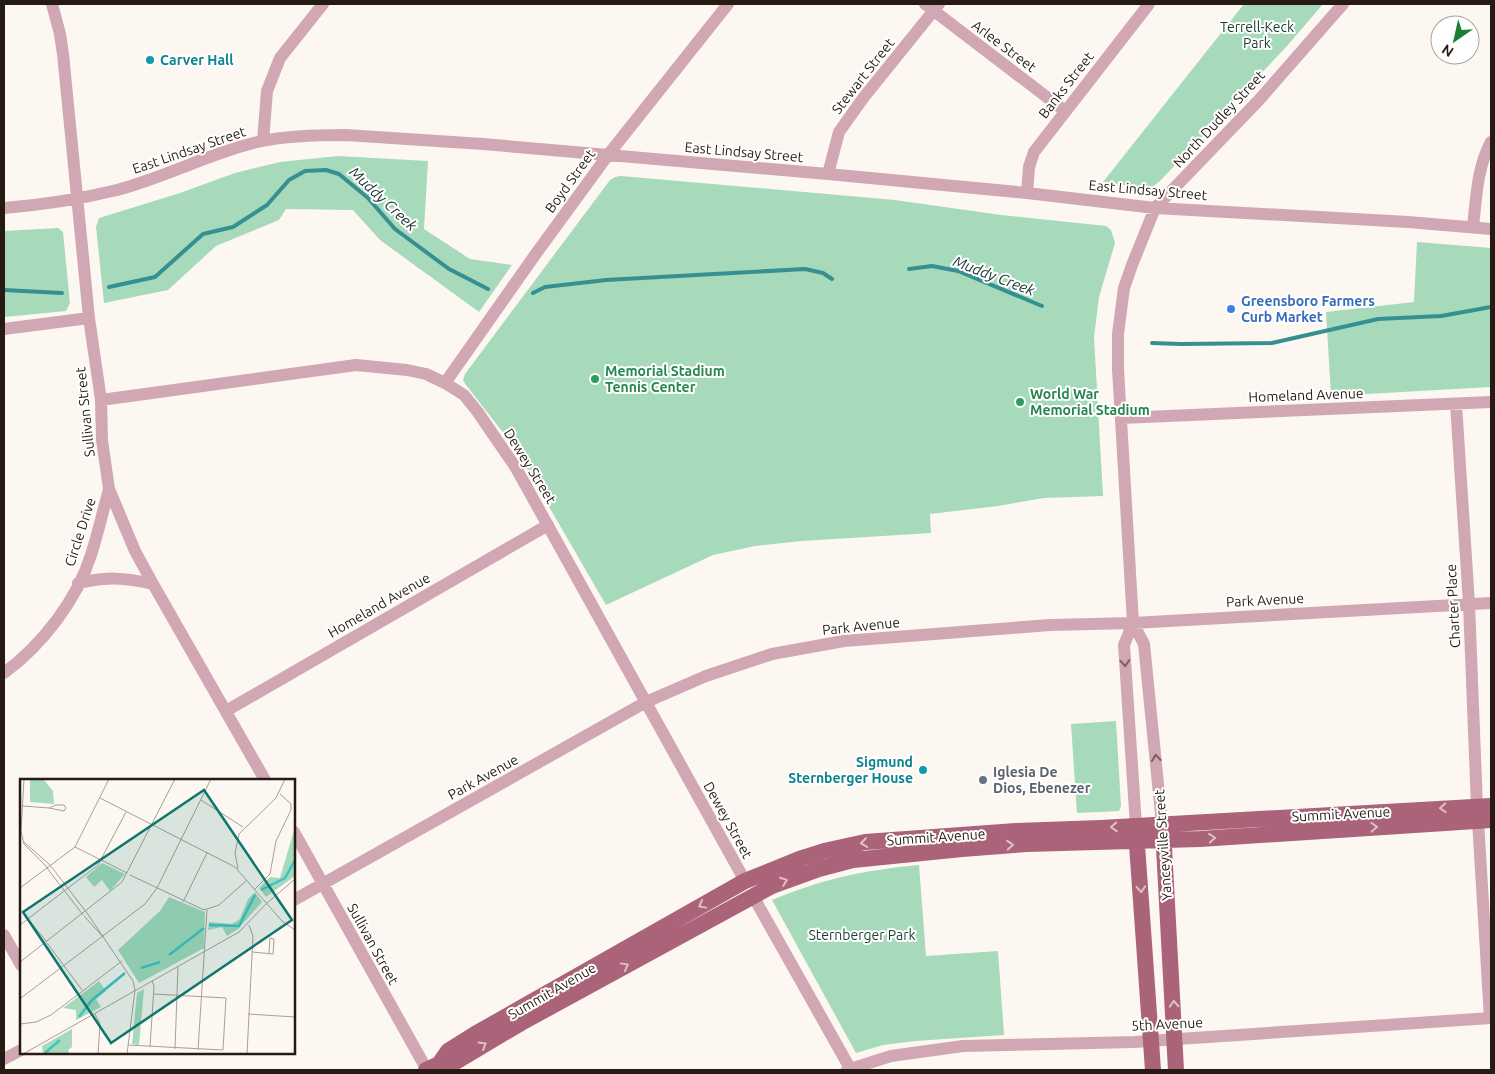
<svg xmlns="http://www.w3.org/2000/svg" width="1495" height="1074" font-family="Ubuntu,sans-serif">
	<style>
		.green { fill: #a6dabb }
		.lines { fill: none; stroke-linecap: round; stroke-linejoin: round }
		.stream { stroke: #369091; stroke-width: 4 }
		.minor { stroke: #d1a7b3; stroke-width: 12 }
		.major { stroke: #aa6379; stroke-width: 16 }
		.oneway { stroke: #7c6062 }
		.oneway2 { stroke: #ddc1c9 }
		.culture-dot { fill: #0f9aa8; stroke: #fff; stroke-width: 2 }
		.shop-dot { fill: #3f7fe0; stroke: #fff; stroke-width: 2 }
		.leisure-dot { fill: #2e9e5b; stroke: #fff; stroke-width: 2 }
		.worship-dot { fill: #6b7280; stroke: #fff; stroke-width: 2 }
		.labels { text-anchor: middle; stroke-width: 4; stroke-linejoin: round; paint-order: stroke }
		.park-label { font-size: 14px; fill: #193f2b; stroke: #fff }
		.street-label { font-size: 14px; fill: #261a12; stroke: #fff }
		.culture-label { font-size: 14px; font-weight: bold; fill: #0d838f; stroke: #fff; text-anchor: start }
		.shop-label { font-size: 14px; font-weight: bold; fill: #366cbe; stroke: #fff; text-anchor: start }
		.leisure-label { font-size: 14px; font-weight: bold; fill: #27864d; stroke: #fff; text-anchor: start }
		.worship-label { font-size: 14px; font-weight: bold; fill: #5b616d; stroke: #fff; text-anchor: start }
		.water-label { font-size: 15px; font-style: italic; fill: #1b3233; stroke: #fff }
		.inset-river { fill: none; stroke: #3dc2c8; stroke-width: 2.5 }
		.inset-road { fill: none; stroke: #a79f98; stroke-width: 1 }
		.view { fill: #0f766e; fill-opacity: 0.15; stroke: #0f766e; stroke-width: 2.5 }
		.inset-edge { fill: none; stroke: #261a12; stroke-width: 2.5 }
	</style>
	<rect width="100%" height="100%" fill="#fdf7f2"/>
	<!-- green -->
	<path class="green" d="M 1244,4 L 1323,4 L 1287,46 L 1160,181 L 1152,187 L 1142,188 L 1103,182 Z
		M 338,156 L 428,161 L 424,229 L 470,259 L 512,265 L 479,312 L 380,240 L 353,210 L 286,209 L 279,220 L 216,246 L 168,290 L 104,303 L 96,227 L 99,218 L 180,193 L 235,173 L 280,162 Z
		M 621,176 L 895,200 L 1001,215 L 1106,226 L 1111,230 L 1115,243 L 1099,297 L 1094,337 L 1103,496 L 1044,498 L 998,506 L 930,514 L 931,533 L 802,541 L 755,546 L 713,555 L 606,605 L 515,448 L 466,385 L 463,380 L 465,374 L 610,180 L 615,177 Z
		M 58,228 L 63,232 L 70,303 L 66,311 L 4,317 L 4,231 Z
		M 1417,242 L 1491,248 L 1491,387 L 1331,396 L 1326,312 L 1414,302 Z
		M 1116,721 L 1121,806 L 1119,811 L 1077,813 L 1071,724 Z
		M 919,865 L 926,956 L 998,951 L 1004,1035 L 915,1041 L 883,1045 L 856,1053 L 772,900 C 822,879 865,870 919,865 Z"/>
	<g class="lines">
		<!-- stream -->
		<path class="stream" d="M 909,269 L 932,266 L 958,271 L 1042,306
			M 109,287 L 155,277 L 203,234 L 233,227 L 267,205 L 289,180 L 305,171 L 326,170 L 339,174 L 368,198 L 395,229 L 449,269 L 488,289
			M 4,290 L 62,293
			M 533,293 L 545,287 L 606,280 L 805,269 L 823,273 L 832,279
			M 1152,343 L 1181,344 L 1272,343 L 1378,319 L 1441,316 L 1491,307"/>
		<!-- minor -->
		<path class="minor" d="M 52,4 L 60,34 L 63,54 L 89,318 L 101,400 L 102,440 L 109,489 L 135,551 L 153,584 L 265,780
			M 925,4 L 1065,111
			M 263,141 L 267,91 L 280,58 L 323,4
			M 828,174 L 839,132 L 864,97 L 939,4
			M 1027,193 L 1029,167 L 1034,152 L 1149,4
			M 4,208 C 42,205 80,199 117,190 C 166,177 212,152 262,141 C 286,136 321,135 346,135 L 483,144 L 828,174 L 1027,193 L 1155,208 L 1408,222 L 1491,229
			M 1473,227 C 1476,200 1477,167 1491,142
			M 4,329 L 89,318
			M 445,383 L 535,255 L 608,155 L 728,4
			M 101,400 L 356,365 L 407,370 L 426,374 L 445,383 L 464,395 L 477,411 L 516,468 L 745,881
			M 1456,404 L 1469,604 L 1477,807
			M 1122,418 L 1491,402
			M 78,583 C 108,577 123,577 153,584
			M 1133,623 L 1124,645 L 1136,826
			M 4,673 C 42,645 77,600 91,555 C 98,533 103,511 109,489
			M 226,711 L 548,525
			M 1478,821 L 1490,1018
			M 1162,824 L 1144,644 L 1133,623 L 1118,369 L 1118,334 L 1124,288 L 1132,265 L 1155,208 L 1259,100 L 1343,4
			M 294,832 L 427,1070
			M 753,896 L 851,1070
			M 294,900 L 646,702 L 706,676 L 772,654 L 844,641 L 1050,625 L 1133,623 L 1491,603
			M 4,935 L 21,965
			M 4,1059 L 21,1050
			M 847,1070 L 891,1056 L 963,1046 L 1134,1042 L 1491,1018"/>
		<!-- major -->
		<path class="major" d="M 1163,829 L 1176,1070
			M 1136,831 L 1153,1070
			M 439,1064 L 448,1051 L 475,1034 L 745,881 L 802,858 L 824,851 L 865,842 L 1016,831 L 1101,828 L 1491,806
			M 426,1070 L 439,1064 L 457,1061 L 521,1023 L 772,886 L 819,869 L 853,860 L 962,849 L 1027,844 L 1200,839 L 1491,820"/>
	</g>
	<!-- one-way arrows -->
	<defs><path id="oneway-chevron" d="M-2-3.5L2.5 0L-2 3.5" fill="none" stroke-width="1.6" stroke-linecap="round" stroke-linejoin="round" transform="scale(1.25)"/></defs>
	<g class="oneway">
		<use href="#oneway-chevron" transform="translate(1125 663) rotate(86)"/>
		<use href="#oneway-chevron" transform="translate(1156 758) rotate(-96)"/>
	</g>
	<g class="oneway2">
		<use href="#oneway-chevron" transform="translate(1443 808) rotate(177)"/>
		<use href="#oneway-chevron" transform="translate(1114 827) rotate(176)"/>
		<use href="#oneway-chevron" transform="translate(1374 827) rotate(-3)"/>
		<use href="#oneway-chevron" transform="translate(1212 838) rotate(-5)"/>
		<use href="#oneway-chevron" transform="translate(864 843) rotate(171)"/>
		<use href="#oneway-chevron" transform="translate(1010 845) rotate(-4)"/>
		<use href="#oneway-chevron" transform="translate(784 881) rotate(-21)"/>
		<use href="#oneway-chevron" transform="translate(1141 889) rotate(86)"/>
		<use href="#oneway-chevron" transform="translate(702 905) rotate(151)"/>
		<use href="#oneway-chevron" transform="translate(625 966) rotate(-29)"/>
		<use href="#oneway-chevron" transform="translate(1174 1004) rotate(-93)"/>
		<use href="#oneway-chevron" transform="translate(483 1045) rotate(-30)"/>
	</g>
	<!-- markers -->
	<g class="culture-dot">
		<circle cx="150" cy="60" r="5"/>
		<circle cx="923" cy="770" r="5"/>
	</g>
	<circle class="shop-dot" cx="1231" cy="309" r="5"/>
	<g class="leisure-dot">
		<circle cx="595" cy="379" r="5"/>
		<circle cx="1020" cy="402" r="5"/>
	</g>
	<circle class="worship-dot" cx="983" cy="780" r="5"/>
	<g class="labels">
		<!-- park labels -->
		<g class="park-label">
			<text x="1257" y="32">Terrell-Keck<tspan x="1257" dy="16">Park</tspan></text>
			<text x="862" y="940">Sternberger Park</text>
		</g>
		<!-- street labels -->
		<g class="street-label">
			<text transform="translate(1004 46) rotate(37)" y="5">Arlee Street</text>
			<text transform="translate(863 76) rotate(-52)" y="5">Stewart Street</text>
			<text transform="translate(1066 85) rotate(-52)" y="5">Banks Street</text>
			<text transform="translate(1219 119) rotate(-47)" y="5">North Dudley Street</text>
			<text transform="translate(189 150) rotate(-19)" y="5">East Lindsay Street</text>
			<text transform="translate(744 152) rotate(5)" y="5">East Lindsay Street</text>
			<text transform="translate(570 181) rotate(-54)" y="5">Boyd Street</text>
			<text transform="translate(1148 190) rotate(5)" y="5">East Lindsay Street</text>
			<text transform="translate(1306 395) rotate(-2)" y="5">Homeland Avenue</text>
			<text transform="translate(85 412) rotate(-96)" y="5">Sullivan Street</text>
			<text transform="translate(530 466) rotate(58)" y="5">Dewey Street</text>
			<text transform="translate(80 532) rotate(-72)" y="5">Circle Drive</text>
			<text transform="translate(1265 600) rotate(-3)" y="5">Park Avenue</text>
			<text transform="translate(379 605) rotate(-30)" y="5">Homeland Avenue</text>
			<text transform="translate(1453 606) rotate(-93)" y="5">Charter Place</text>
			<text transform="translate(861 626) rotate(-6)" y="5">Park Avenue</text>
			<text transform="translate(483 777) rotate(-29)" y="5">Park Avenue</text>
			<text transform="translate(1341 814) rotate(-3)" y="5">Summit Avenue</text>
			<text transform="translate(728 820) rotate(61)" y="5">Dewey Street</text>
			<text transform="translate(936 837) rotate(-4)" y="5">Summit Avenue</text>
			<text transform="translate(1163 845) rotate(-94)" y="5">Yanceyville Street</text>
			<text transform="translate(373 944) rotate(61)" y="5">Sullivan Street</text>
			<text transform="translate(552 991) rotate(-30)" y="5">Summit Avenue</text>
			<text transform="translate(1167 1024) rotate(-3)" y="5">5th Avenue</text>
		</g>
		<!-- culture labels -->
		<g class="culture-label">
			<text x="160" y="65">Carver Hall</text>
			<text x="913" y="767" text-anchor="end">Sigmund<tspan x="913" dy="16">Sternberger House</tspan></text>
		</g>
		<!-- shop labels -->
		<g class="shop-label">
			<text x="1241" y="306">Greensboro Farmers<tspan x="1241" dy="16">Curb Market</tspan></text>
		</g>
		<!-- leisure labels -->
		<g class="leisure-label">
			<text x="605" y="376">Memorial Stadium<tspan x="605" dy="16">Tennis Center</tspan></text>
			<text x="1030" y="399">World War<tspan x="1030" dy="16">Memorial Stadium</tspan></text>
		</g>
		<!-- worship labels -->
		<g class="worship-label">
			<text x="993" y="777">Iglesia De<tspan x="993" dy="16">Dios, Ebenezer</tspan></text>
		</g>
		<!-- water labels -->
		<g class="water-label">
			<text transform="translate(383 199) rotate(43)" y="5">Muddy Creek</text>
			<text transform="translate(994 276) rotate(21)" y="5">Muddy Creek</text>
		</g>
	</g>
	<!-- overview -->
	<g transform="translate(20 779)">
		<rect width="275" height="275" fill="#fdf7f2"/>
		<path d="M 10,1 L 24,1 L 33,12 L 34,25 L 10,23 ZM 275,48 L 275,97 L 246,118 L 239,109 L 250,98 L 260,99 ZM 82,84 L 105,95 L 90,112 L 82,101 L 74,108 L 66,98 ZM 235,113 L 242,123 L 218,150 L 207,157 L 202,148 L 188,151 L 189,143 L 212,145 L 220,140 L 228,120 ZM 149,118 L 185,133 L 184,169 L 119,204 L 98,171 L 140,132 ZM 79,202 L 86,212 L 76,220 L 81,228 L 56,241 L 56,231 L 43,229 ZM 124,210 L 119,266 L 112,265 L 117,214 ZM 52,250 L 52,268 L 48,271 L 50,275 L 23,275 L 22,267 Z" fill="#a6dabb"/>
		<path class="inset-river" d="M 241,111 L 265,99 L 275,81M 189,146 L 219,147 L 235,116M 149,176 L 184,149M 121,189 L 140,183M 59,238 L 72,221 L 105,194M 25,274 L 40,261"/>
		<path class="inset-road" d="M 4,0 L 1,52 L 4,65 L 24,85 L 63,136M 80,19 L 215,88 L 262,142 L 275,151M 181,21 L 223,48M 36,26 L 44,26 L 46,29 L 44,32 L 29,29 ZM 3,27 L 29,29M 4,63 L 30,86 L 67,134M 55,68 L 107,94M 218,90 L 215,74 L 219,55 L 256,19 L 265,0M 110,96 L 184,131 L 199,126 L 227,101M 0,109 L 55,68 L 89,0M 235,110 L 250,95 L 256,62 L 271,31 L 271,25 L 260,15M 163,123 L 187,74M 67,134 L 113,202 L 115,211 L 107,275M 64,137 L 84,159M 8,140 L 26,162M 0,146 L 78,86 L 106,33M 27,164 L 62,211M 232,173 L 253,175 L 254,160 L 250,159 L 249,174M 0,183 L 102,103 L 155,0M 1,219 L 125,125 L 137,109 L 191,0M 75,235 L 80,245 L 78,275M 228,235 L 275,238M 0,245 L 16,243 L 31,236 L 102,182M 108,266 L 203,271 L 206,219 L 134,215M 130,268 L 134,207 L 132,202M 155,270 L 158,188M 178,271 L 187,131M 3,275 L 219,153 L 247,124 L 275,100M 227,275 L 233,157 L 229,146"/>
		<path class="view" d="M 184,11 L 272,141 L 91,264 L 3,133 Z"/>
		<rect width="275" height="275" class="inset-edge"/>
	</g>
	<!-- border -->
	<rect width="1495" height="1074" fill="none" stroke="#261a12" stroke-width="10"/>
	<!-- north arrow -->
	<g transform="translate(1455 40) rotate(214)"><circle r="24" fill="#ffffff" stroke="#a8a3a0"/>
	<path d="M0-4L9 19L0 12L-9 19Z" fill="#1c8033"/>
	<text y="-8" font-size="14" font-weight="bold" text-anchor="middle" fill="#261a12">N</text>
	</g>
</svg>
